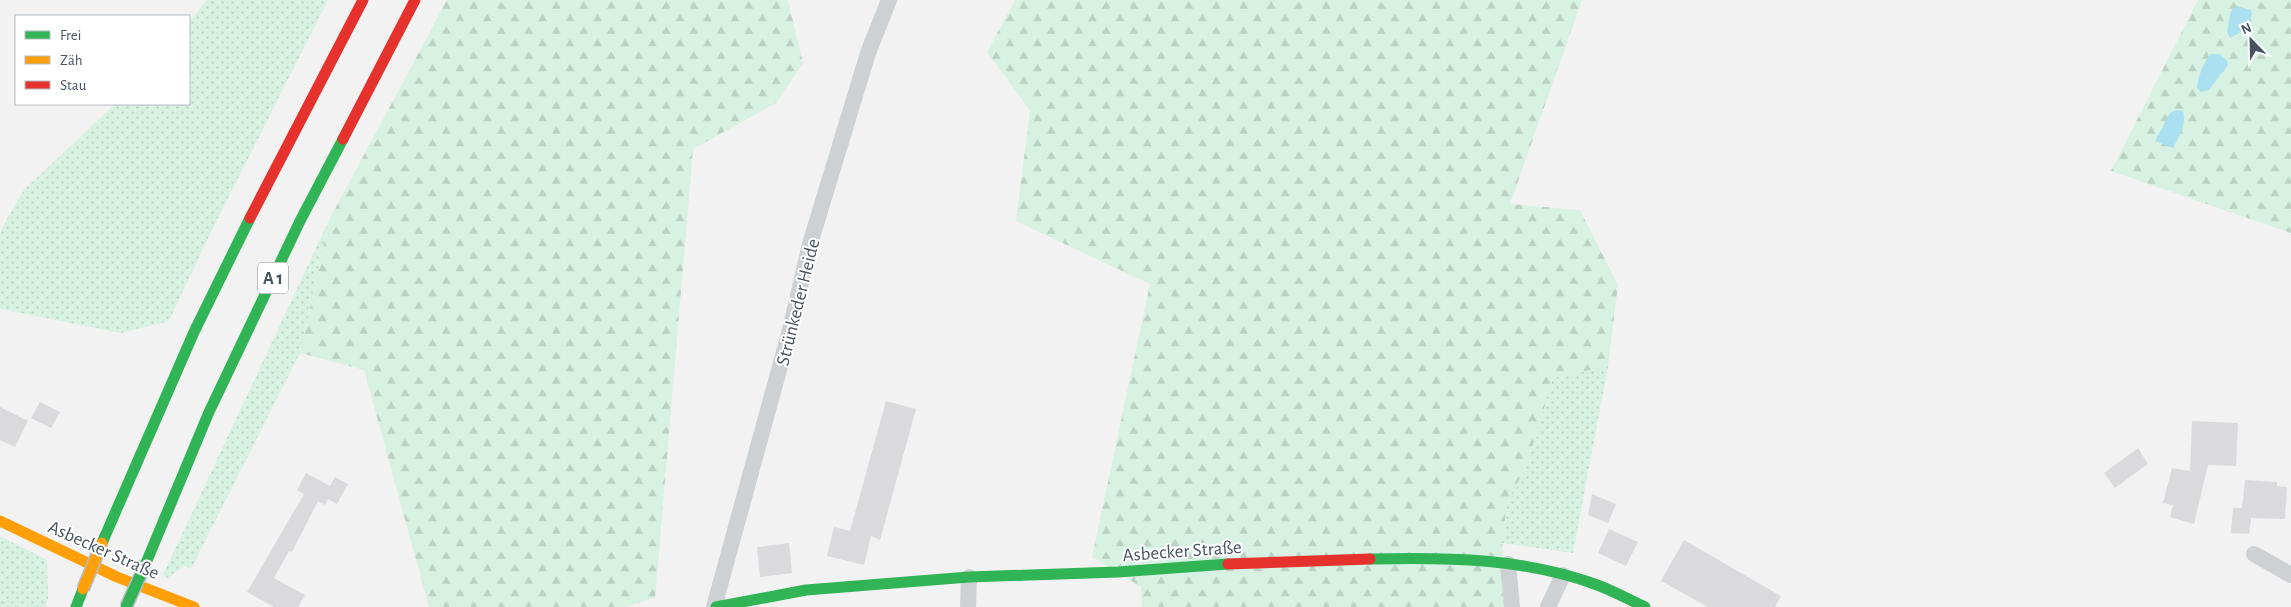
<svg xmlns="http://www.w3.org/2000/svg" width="2291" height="607" font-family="'Alegreya Sans',sans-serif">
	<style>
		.grass { fill: url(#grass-dots) }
		.forest { fill: url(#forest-firs) }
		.water { fill: #abe0f0 }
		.building { fill: #dadadc }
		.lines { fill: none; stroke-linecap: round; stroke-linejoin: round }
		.street { stroke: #ced1d3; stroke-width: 16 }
		.fast { stroke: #30b455; stroke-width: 11 }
		.slow { stroke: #ff9f0a; stroke-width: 11 }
		.jam { stroke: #e5322d; stroke-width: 11 }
		.fast-bridge-casing { stroke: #b7bcc2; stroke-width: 14; stroke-linecap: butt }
		.slow-bridge-casing { stroke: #b7bcc2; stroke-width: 14; stroke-linecap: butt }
		.fast-bridge { stroke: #30b455; stroke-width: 11 }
		.slow-bridge { stroke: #ff9f0a; stroke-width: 11 }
		.labels { text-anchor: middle; stroke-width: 4; stroke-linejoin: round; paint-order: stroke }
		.shield { fill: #fff; stroke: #7f8790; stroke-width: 1 }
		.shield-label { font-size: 18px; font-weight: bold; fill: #485460 }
		.street-label { font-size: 19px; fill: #485460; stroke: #fff }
	</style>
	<defs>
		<pattern id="grass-dots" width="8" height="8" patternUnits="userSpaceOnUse" patternTransform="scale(1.25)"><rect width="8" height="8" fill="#d7f1e2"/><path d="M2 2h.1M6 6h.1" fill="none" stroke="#bad1c4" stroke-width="1.8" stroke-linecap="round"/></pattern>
		<pattern id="forest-firs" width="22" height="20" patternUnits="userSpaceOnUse" patternTransform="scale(1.25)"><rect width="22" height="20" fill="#d7f1e2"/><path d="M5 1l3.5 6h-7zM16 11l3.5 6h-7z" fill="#bad1c4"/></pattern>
	</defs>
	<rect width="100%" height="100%" fill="#f3f2f2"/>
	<!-- grass -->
	<path class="grass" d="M 206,0 L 328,0 L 210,234 L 169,321 L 121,333 L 0,309 L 0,234 L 5,222 L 24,190 L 115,104 L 189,104 L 189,23 Z
		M 329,220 L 300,353 L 191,569 L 185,566 L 167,578 L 163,575 Z
		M 1608,366 L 1573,553 L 1502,543 L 1507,503 L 1527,465 L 1553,378 Z
		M 0,536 L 47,560 L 48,599 L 45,607 L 0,607 Z"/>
	<!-- forest -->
	<path class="forest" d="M 447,0 L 788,0 L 803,63 L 776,103 L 693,149 L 655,600 L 654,598 L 625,607 L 429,607 L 364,370 L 300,353 L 329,220 Z
		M 1015,0 L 1582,0 L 1510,204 L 1580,210 L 1618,285 L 1608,366 L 1553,378 L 1527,465 L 1507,503 L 1502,543 L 1507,607 L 1142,607 L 1141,587 L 1092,557 L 1150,284 L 1016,221 L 1030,110 L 987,52 Z
		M 2198,0 L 2291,0 L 2291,233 L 2111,171 Z"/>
	<!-- water -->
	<path class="water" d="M 2237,6 L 2251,10 L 2252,14 L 2248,28 L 2230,38 L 2227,32 L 2231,11 Z
		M 2211,54 L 2219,54 L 2227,60 L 2228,65 L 2209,90 L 2201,92 L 2197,88 C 2198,77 2203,63 2211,54 Z
		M 2176,110 L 2183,111 C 2187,124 2179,136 2173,148 L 2155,141 L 2170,113 Z"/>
	<!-- building -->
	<path class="building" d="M 886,401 L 916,409 L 880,540 L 871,536 L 864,565 L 827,556 L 834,527 L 850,531 Z
		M 40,402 L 60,412 L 51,428 L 31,418 Z
		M 0,407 L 28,421 L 15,447 L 0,440 Z
		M 2192,421 L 2238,423 L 2236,466 L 2208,465 L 2194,524 L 2170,517 L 2173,505 L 2163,503 L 2172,468 L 2190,471 Z
		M 2138,448 L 2148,464 L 2115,488 L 2104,473 Z
		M 306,473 L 330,486 L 335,477 L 348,484 L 337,504 L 328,499 L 325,505 L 318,501 L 292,552 L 289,551 L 274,578 L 305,595 L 298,607 L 274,607 L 247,592 L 304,494 L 297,490 Z
		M 2245,480 L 2277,482 L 2277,486 L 2287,487 L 2285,519 L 2251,518 L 2249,534 L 2231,533 L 2233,508 L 2242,508 Z
		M 1592,494 L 1616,504 L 1608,523 L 1588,515 Z
		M 1609,529 L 1638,542 L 1626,566 L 1598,553 Z
		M 1684,540 L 1781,596 L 1775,607 L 1708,607 L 1661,581 Z
		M 789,543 L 792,573 L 760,577 L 757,547 Z"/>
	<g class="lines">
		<!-- street -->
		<path class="street" d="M 2254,554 L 2291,575
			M 1508,564 L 1512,607
			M 714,607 L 790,330 L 810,244 L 868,53 L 889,0
			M 968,607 L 969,577
			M 1548,607 L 1563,575"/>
		<!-- fast -->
		<path class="fast" d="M 102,543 L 194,332 L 250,218
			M 1370,559 C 1447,557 1527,558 1600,586 C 1615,592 1630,600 1645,607
			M 146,563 L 209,412 L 300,221 L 343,139
			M 76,607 L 83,589
			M 716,607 L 806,590 L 969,577 L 1118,572 L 1228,564"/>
		<!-- slow -->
		<path class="slow" d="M 0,521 L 117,577 L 194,607"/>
		<!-- jam -->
		<path class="jam" d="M 343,139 L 415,0
			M 250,218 L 363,0
			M 1228,564 L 1370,559"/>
		<!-- fast-bridge casing -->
		<g class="fast-bridge-casing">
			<path id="fast-bridge" d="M 126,607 L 146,563"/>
		</g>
		<!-- slow-bridge casing -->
		<g class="slow-bridge-casing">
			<path id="slow-bridge" d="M 83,589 L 102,543"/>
		</g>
		<!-- fast-bridge -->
		<use href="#fast-bridge" class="fast-bridge"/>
		<!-- slow-bridge -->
		<use href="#slow-bridge" class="slow-bridge"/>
	</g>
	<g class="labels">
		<!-- shield labels -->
		<rect class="shield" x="258" y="262.5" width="30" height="31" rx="4"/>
		<g class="shield-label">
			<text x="273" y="284">A 1</text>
		</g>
		<!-- street labels -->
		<g class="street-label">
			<text transform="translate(797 302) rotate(-76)" y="7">Strünkeder Heide</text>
			<text transform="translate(104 549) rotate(24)" y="7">Asbecker Straße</text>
			<text transform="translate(1182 550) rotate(-4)" y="7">Asbecker Straße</text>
		</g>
	</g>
	<!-- legend -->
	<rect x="15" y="15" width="175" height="90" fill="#ffffff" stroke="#b6bbbf"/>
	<rect x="25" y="31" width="25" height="8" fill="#30b455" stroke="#b6bbbf"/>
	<text x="60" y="40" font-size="15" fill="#485460">Frei</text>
	<rect x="25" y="56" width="25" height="8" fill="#ff9f0a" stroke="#b6bbbf"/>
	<text x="60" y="65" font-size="15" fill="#485460">Zäh</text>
	<rect x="25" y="81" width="25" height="8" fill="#e5322d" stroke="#b6bbbf"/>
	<text x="60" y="90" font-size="15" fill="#485460">Stau</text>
	<!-- north arrow -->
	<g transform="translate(2251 40) rotate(337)" stroke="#ffffff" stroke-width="4" paint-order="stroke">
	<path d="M0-4L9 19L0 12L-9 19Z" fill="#485460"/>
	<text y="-8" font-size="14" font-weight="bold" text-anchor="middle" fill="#485460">N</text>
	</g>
</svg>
